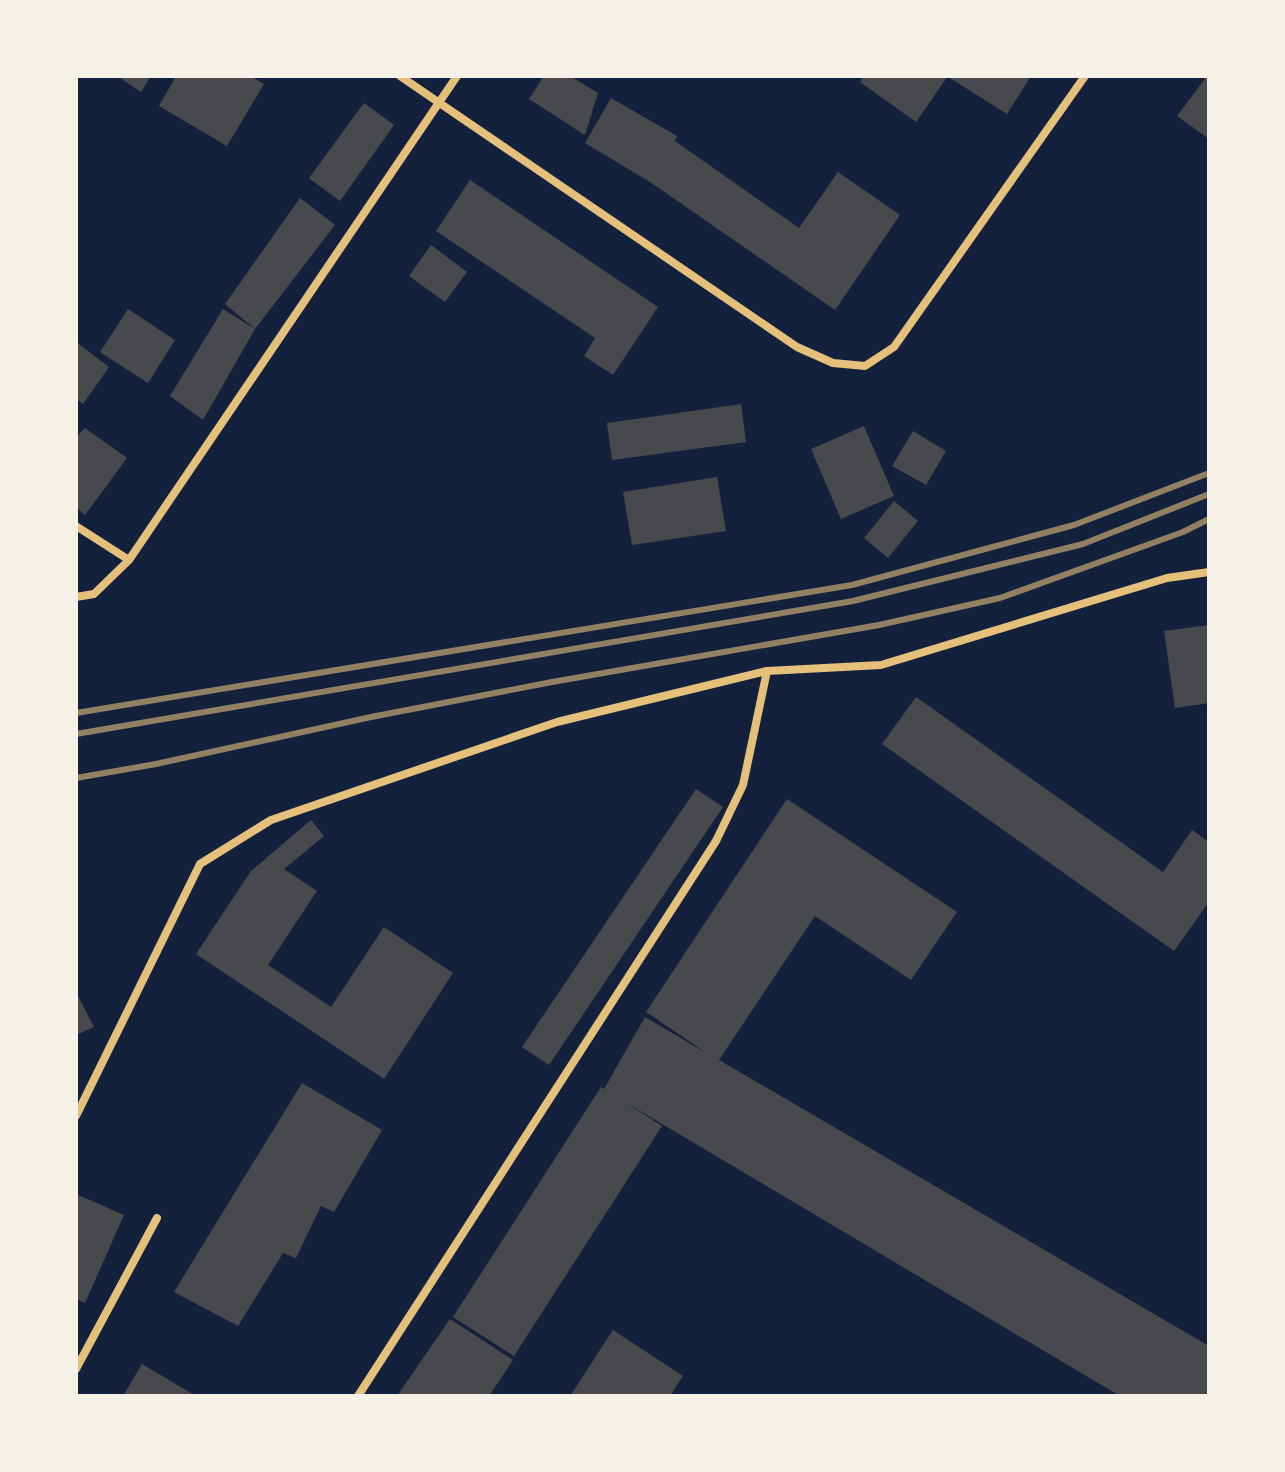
<svg xmlns="http://www.w3.org/2000/svg" width="1285" height="1472" font-family="Arial,sans-serif">
	<style>
		.building { fill: #48494c }
		.lines { fill: none; stroke-linecap: round; stroke-linejoin: round }
		.minor { stroke: #e5c07b; stroke-width: 8 }
		.rail { stroke: #918062; stroke-width: 6 }
	</style>
	<rect width="100%" height="100%" fill="#14213d"/>
	<!-- building -->
	<path class="building" d="M 117,76 L 151,76 L 141,92 Z
		M 176,76 L 250,76 L 264,84 L 227,146 L 159,106 Z
		M 544,76 L 570,76 L 598,93 L 585,135 L 529,99 Z
		M 864,76 L 948,76 L 916,122 L 860,82 Z
		M 951,76 L 1031,76 L 1007,114 L 950,78 Z
		M 1207,76 L 1209,76 L 1209,139 L 1177,116 Z
		M 611,98 L 677,136 L 675,141 L 799,228 L 838,172 L 900,215 L 835,310 L 650,182 L 585,143 Z
		M 364,103 L 394,125 L 340,201 L 309,178 Z
		M 470,180 L 658,307 L 613,375 L 584,356 L 595,338 L 436,231 Z
		M 300,198 L 335,225 L 255,329 L 225,304 Z
		M 431,245 L 467,272 L 445,302 L 409,276 Z
		M 128,309 L 175,340 L 148,383 L 100,352 Z
		M 223,309 L 255,329 L 203,420 L 170,396 Z
		M 76,342 L 109,367 L 83,404 L 76,399 Z
		M 741,404 L 746,442 L 612,460 L 607,423 Z
		M 864,426 L 894,496 L 841,519 L 811,449 Z
		M 85,428 L 127,458 L 85,515 L 76,507 L 76,437 Z
		M 913,431 L 946,451 L 926,485 L 892,466 Z
		M 717,477 L 726,531 L 632,545 L 623,492 Z
		M 894,501 L 918,521 L 888,558 L 864,538 Z
		M 1209,625 L 1209,703 L 1175,708 L 1164,631 Z
		M 916,697 L 1163,872 L 1192,830 L 1209,842 L 1209,902 L 1174,951 L 882,744 Z
		M 696,789 L 723,807 L 549,1065 L 522,1047 Z
		M 787,799 L 957,912 L 911,980 L 815,916 L 719,1060 L 1209,1346 L 1209,1391 L 1206,1396 L 1120,1396 L 625,1102 L 662,1126 L 514,1356 L 453,1317 L 601,1087 L 604,1089 L 645,1017 L 708,1054 L 646,1012 Z
		M 311,820 L 324,836 L 284,869 L 317,891 L 268,965 L 331,1007 L 384,927 L 453,973 L 384,1079 L 196,954 L 251,871 Z
		M 76,992 L 94,1027 L 76,1035 Z
		M 302,1083 L 382,1130 L 334,1212 L 321,1206 L 296,1258 L 283,1253 L 238,1326 L 174,1292 Z
		M 76,1194 L 124,1215 L 85,1303 L 76,1299 Z
		M 450,1319 L 513,1360 L 489,1396 L 397,1396 Z
		M 613,1330 L 683,1376 L 670,1396 L 570,1396 Z
		M 142,1364 L 196,1396 L 123,1396 Z"/>
	<g class="lines">
		<!-- minor -->
		<path class="minor" d="M 400,76 L 797,347 L 833,363 L 865,366 L 894,347 L 1085,76
			M 76,526 L 129,560
			M 76,597 L 94,594 L 129,560 L 457,76
			M 76,1116 L 200,864 L 271,820 L 557,722 L 767,671 L 881,665 L 1167,578 L 1209,572
			M 76,1369 L 157,1218
			M 358,1396 L 716,841 L 743,785 L 767,671"/>
		<!-- rail -->
		<path class="rail" d="M 76,713 L 852,585 L 1074,525 L 1209,473
			M 76,734 L 853,601 L 1083,544 L 1209,494
			M 76,778 L 156,764 L 371,717 L 552,682 L 879,625 L 1000,598 L 1183,532 L 1209,519"/>
	</g>
	<!-- border -->
	<rect width="1285" height="1472" fill="none" stroke="#f6f1e7" stroke-width="156"/>
</svg>
